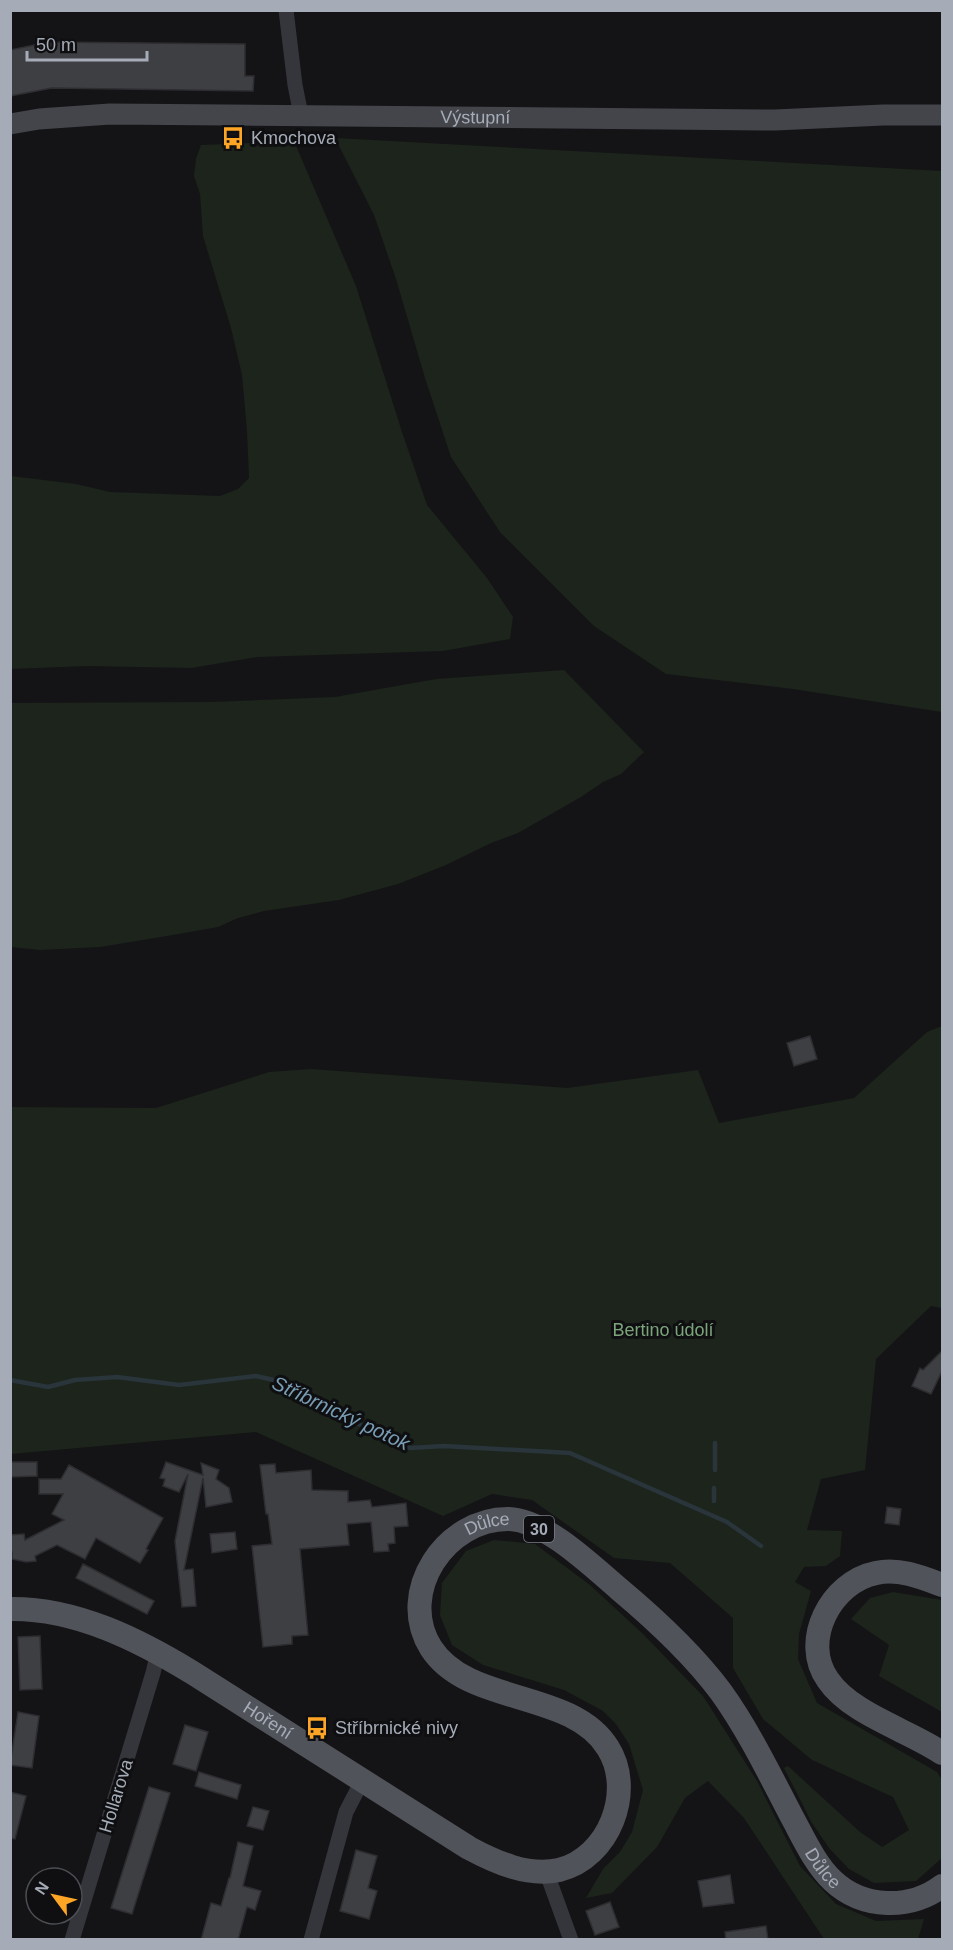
<svg xmlns="http://www.w3.org/2000/svg" width="953" height="1950" font-family="Arial,sans-serif">
	<style>
		.green { fill: #1c241c }
		.lines { fill: none; stroke-linecap: round; stroke-linejoin: round }
		.stream { stroke: #29343b; stroke-width: 4.5 }
		.building { fill: #3e3f43; stroke: #2e2e32; stroke-width: 1.5 }
		.street { stroke: #35363b; stroke-width: 15 }
		.secondary { stroke: #43454b; stroke-width: 21 }
		.primary { stroke: #51535a; stroke-width: 24 }
		.labels { text-anchor: middle; stroke-width: 6; stroke-linejoin: round; paint-order: stroke }
		.shield { fill: #0f0f11; stroke: #787d85; stroke-width: 1.5 }
		.shield-label { font-size: 16px; font-weight: bold; fill: #a5acb7 }
		.street-label { font-size: 18px; fill: #a5acb7; stroke: #0f0f11 }
		.poi-label { font-size: 18px; fill: #a5acb7; stroke: #0f0f11; text-anchor: start }
		.park-label { font-size: 18px; fill: #7ba47a; stroke: #0f0f11 }
		.water-label { font-size: 20px; font-style: italic; fill: #799db5; stroke: #0f0f11 }
	</style>
	<rect width="100%" height="100%" fill="#141416"/>
	<!-- green -->
	<path class="green" d="M 335,138 L 942,171 L 942,712 L 793,689 L 666,674 L 594,626 L 500,532 L 451,457 L 425,378 L 396,279 L 374,215 Z
		M 294,141 L 356,286 L 402,432 L 427,505 L 487,578 L 513,617 L 510,639 L 443,651 L 257,657 L 191,668 L 87,666 L 11,669 L 11,476 L 76,484 L 110,492 L 220,496 L 238,489 L 249,478 L 247,431 L 242,375 L 231,328 L 203,236 L 200,194 L 194,176 L 196,159 L 201,145 Z
		M 564,670 L 644,752 L 621,774 L 603,782 L 581,797 L 518,833 L 491,843 L 446,865 L 398,884 L 339,900 L 264,911 L 238,918 L 218,927 L 167,936 L 100,947 L 40,950 L 11,947 L 11,703 L 212,702 L 335,697 L 436,679 Z
		M 942,1026 L 942,1308 L 931,1306 L 876,1359 L 865,1470 L 821,1479 L 807,1530 L 842,1531 L 840,1556 L 826,1566 L 804,1567 L 795,1582 L 811,1591 L 799,1634 L 798,1659 L 817,1703 L 937,1772 L 942,1780 L 942,1858 L 916,1881 L 874,1883 L 849,1869 L 829,1848 L 812,1823 L 784,1768 L 788,1766 L 860,1832 L 882,1847 L 909,1830 L 893,1797 L 812,1760 L 763,1719 L 733,1668 L 733,1618 L 670,1563 L 614,1558 L 532,1500 L 492,1494 L 443,1516 L 256,1432 L 11,1454 L 11,1107 L 156,1108 L 269,1072 L 311,1069 L 567,1088 L 698,1070 L 719,1123 L 854,1098 L 927,1032 Z
		M 494,1540 L 535,1544 L 590,1585 L 643,1634 L 703,1696 L 757,1781 L 800,1866 L 836,1904 L 876,1921 L 924,1919 L 918,1939 L 824,1939 L 744,1818 L 708,1781 L 685,1798 L 657,1847 L 612,1893 L 586,1898 L 603,1869 L 620,1852 L 632,1832 L 643,1790 L 629,1744 L 616,1724 L 603,1711 L 564,1690 L 483,1665 L 452,1645 L 440,1615 L 442,1583 L 466,1551 Z
		M 893,1592 L 942,1600 L 942,1712 L 879,1676 L 889,1645 L 851,1619 L 870,1598 Z"/>
	<g class="lines">
		<!-- stream -->
		<path class="stream" d="M 10,1380 L 48,1387 L 75,1380 L 117,1377 L 179,1385 L 256,1376 L 278,1381 L 301,1397 L 410,1448 L 444,1446 L 570,1453 L 727,1522 L 761,1546
			M 715,1470 L 715,1443
			M 714,1501 L 714,1488"/>
	</g>
	<!-- building -->
	<path class="building" d="M 49,42 L 245,44 L 245,76 L 254,76 L 253,91 L 52,88 L 10,96 L 10,50 Z
		M 810,1036 L 817,1059 L 794,1066 L 787,1043 Z
		M 942,1351 L 942,1371 L 931,1394 L 912,1386 L 920,1368 L 923,1370 Z
		M 10,1462 L 37,1462 L 37,1476 L 10,1477 Z
		M 166,1462 L 203,1475 L 201,1463 L 219,1470 L 216,1479 L 229,1488 L 232,1502 L 206,1507 L 203,1478 L 184,1570 L 193,1569 L 196,1606 L 182,1607 L 175,1541 L 188,1474 L 179,1492 L 163,1486 L 165,1479 L 160,1478 Z
		M 275,1464 L 276,1473 L 311,1470 L 312,1490 L 348,1491 L 348,1502 L 370,1500 L 372,1507 L 406,1503 L 408,1526 L 394,1527 L 395,1543 L 388,1544 L 389,1551 L 374,1552 L 371,1522 L 347,1524 L 349,1545 L 300,1549 L 308,1635 L 292,1636 L 292,1644 L 263,1647 L 252,1546 L 272,1544 L 268,1514 L 266,1514 L 260,1465 Z
		M 69,1465 L 163,1518 L 146,1549 L 148,1550 L 140,1563 L 96,1538 L 85,1559 L 57,1545 L 35,1556 L 36,1561 L 26,1562 L 12,1559 L 12,1552 L 10,1552 L 10,1535 L 24,1534 L 25,1540 L 64,1520 L 52,1514 L 63,1494 L 39,1494 L 39,1479 L 61,1479 Z
		M 887,1507 L 901,1509 L 899,1525 L 885,1523 Z
		M 235,1532 L 237,1549 L 212,1553 L 210,1534 Z
		M 83,1564 L 154,1601 L 147,1614 L 76,1578 Z
		M 40,1636 L 42,1689 L 20,1690 L 18,1637 Z
		M 18,1712 L 39,1716 L 32,1768 L 10,1765 Z
		M 185,1725 L 208,1732 L 196,1771 L 173,1764 Z
		M 199,1772 L 241,1785 L 237,1799 L 195,1786 Z
		M 149,1787 L 170,1793 L 132,1914 L 111,1908 Z
		M 10,1792 L 26,1796 L 15,1839 L 10,1838 Z
		M 253,1807 L 269,1811 L 263,1830 L 247,1826 Z
		M 238,1842 L 253,1846 L 243,1886 L 261,1891 L 255,1910 L 247,1907 L 238,1940 L 201,1940 L 211,1903 L 221,1906 L 229,1878 L 230,1878 Z
		M 356,1850 L 377,1856 L 368,1888 L 377,1891 L 369,1919 L 340,1911 Z
		M 730,1875 L 734,1903 L 703,1907 L 698,1881 Z
		M 610,1902 L 619,1927 L 595,1935 L 586,1911 Z
		M 766,1926 L 768,1940 L 726,1940 L 725,1932 Z"/>
	<g class="lines">
		<!-- street -->
		<path class="street" d="M 286,10 L 295,85 L 301,115
			M 546,1871 L 571,1940
			M 72,1940 L 153,1673 L 158,1652
			M 311,1940 L 346,1812 L 362,1781"/>
		<!-- secondary -->
		<path class="secondary" id="s1" d="M 10,124 L 39,119 L 110,114 L 775,120 L 883,115 L 942,115"/>
		<!-- primary -->
		<g class="primary">
			<path d="M 942,1585 C 921,1577 899,1568 876,1573 C 831,1582 800,1641 828,1680 C 851,1714 908,1730 942,1753"/>
			<path id="s2" d="M 10,1609 C 76,1608 139,1640 193,1673 L 469,1848 C 495,1862 528,1877 559,1870 C 609,1858 635,1791 608,1748 C 572,1689 468,1706 431,1648 C 396,1592 446,1518 509,1519 C 545,1520 593,1567 619,1589 C 656,1620 692,1653 721,1692 C 749,1731 770,1775 792,1817 C 804,1839 815,1864 833,1881 C 863,1909 910,1910 942,1886"/>
		</g>
	</g>
	<!-- icons -->
	<defs>
		<g id="bus-bare" transform="scale(1.8)"><path d="M-5-6H5V4H4V6H2V4H-2V6H-4V4H-5ZM-3.5-4V0h7V-4ZM-3.5 1.2v1.5H-2V1.2ZM2 1.2v1.5H3.5V1.2Z" fill="#fda525" stroke="#0f0f11" stroke-width="2.5" paint-order="stroke"/></g>
	</defs>
	<g fill-rule="evenodd">
		<use href="#bus-bare" x="233" y="138"/>
		<use href="#bus-bare" x="317" y="1728"/>
	</g>
	<g class="labels">
		<!-- shield labels -->
		<rect class="shield" x="524" y="1516" width="30" height="26" rx="4.5"/>
		<g class="shield-label">
			<text x="539" y="1535">30</text>
		</g>
		<!-- street labels -->
		<g class="street-label">
			<text dy="6" stroke="none"><textPath href="#s1" startOffset="466">Výstupní</textPath></text>
			<text dy="6" stroke="none"><textPath href="#s2" startOffset="1136">Důlce</textPath></text>
			<text dy="6" stroke="none"><textPath href="#s2" startOffset="285">Hoření</textPath></text>
			<text transform="translate(116 1796) rotate(-73)" y="6">Hollarova</text>
			<text dy="6" stroke="none"><textPath href="#s2" startOffset="1640">Důlce</textPath></text>
		</g>
		<!-- poi labels -->
		<g class="poi-label">
			<text x="251" y="144">Kmochova</text>
			<text x="335" y="1734">Stříbrnické nivy</text>
		</g>
		<!-- park labels -->
		<g class="park-label">
			<text x="663" y="1336">Bertino údolí</text>
		</g>
		<!-- water labels -->
		<g class="water-label">
			<text transform="translate(341 1413) rotate(25)" y="7">Stříbrnický potok</text>
		</g>
	</g>
	<!-- border -->
	<rect width="953" height="1950" fill="none" stroke="#a5acb7" stroke-width="24"/>
	<!-- north arrow -->
	<g transform="translate(54 1896) rotate(303)"><circle r="28" fill="#0f0f11" stroke="#4b4e53" stroke-width="1.5"/>
	<path d="M0-4.5L10 22L0 15L-10 22Z" fill="#fda525"/>
	<text y="-9" font-size="16" font-weight="bold" text-anchor="middle" fill="#a5acb7">N</text>
	</g>
	<!-- scale -->
	<path d="M27 51v9h120v-9" fill="none" stroke="#a5acb7" stroke-width="3"/>
	<text x="36" y="51" font-size="18" fill="#a5acb7" stroke="#0f0f11" stroke-width="4.5" paint-order="stroke">50 m</text>
</svg>
